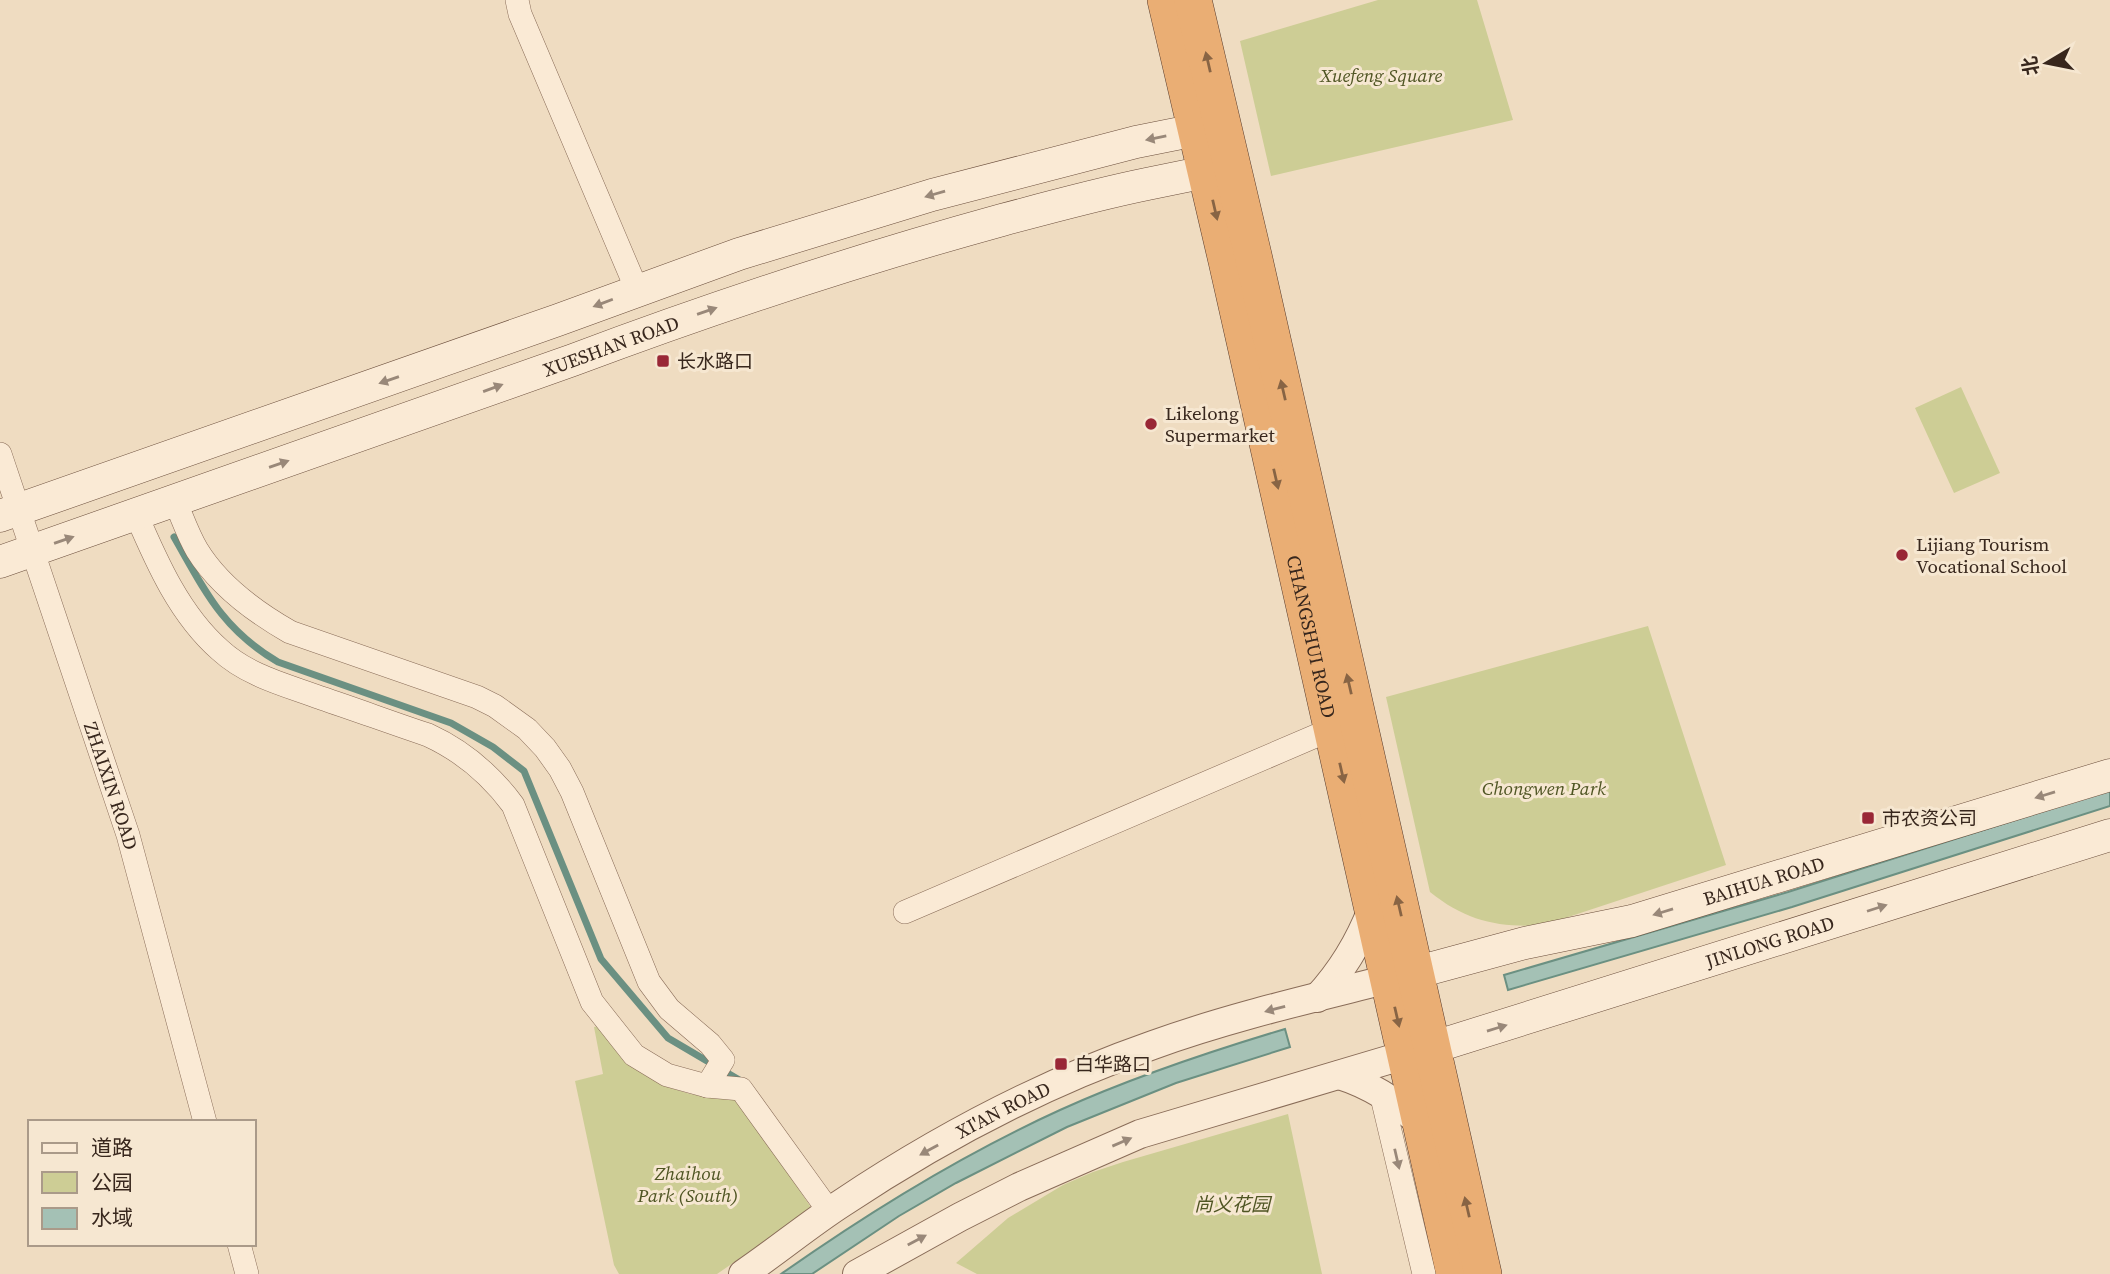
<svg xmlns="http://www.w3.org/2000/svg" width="2110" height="1274" font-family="'Source Serif 4','Noto Sans SC',serif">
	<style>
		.green { fill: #cdcd95 }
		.water { fill: #a4c1b5; stroke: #6b9082; stroke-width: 2 }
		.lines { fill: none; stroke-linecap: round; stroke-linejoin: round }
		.stream { stroke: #6b9082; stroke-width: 7 }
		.minor-casing { stroke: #896c58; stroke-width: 24 }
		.tertiary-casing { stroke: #896c58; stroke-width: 30 }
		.secondary-casing { stroke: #6b4e3c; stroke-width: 33 }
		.trunk-casing { stroke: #573b2d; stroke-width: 38 }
		.minor { stroke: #faead5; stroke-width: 23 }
		.tertiary { stroke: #faead5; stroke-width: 28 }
		.secondary { stroke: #faead5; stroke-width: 32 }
		.trunk { stroke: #eaae74; stroke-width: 37 }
		.oneway { fill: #886444 }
		.oneway2 { fill: #998879 }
		.poi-dot { fill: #992736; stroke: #f6e7d1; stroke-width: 2.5 }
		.labels { text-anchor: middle; stroke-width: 6; stroke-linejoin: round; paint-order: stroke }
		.park-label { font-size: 19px; font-style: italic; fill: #4f5523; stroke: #f6e7d1 }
		.street-label { font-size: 19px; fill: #38271d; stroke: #f6e7d1 }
		.poi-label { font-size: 19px; fill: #38271d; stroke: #f6e7d1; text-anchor: start }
	</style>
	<rect width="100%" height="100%" fill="#efdcc1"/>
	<!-- green -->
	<path class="green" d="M 1378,0 L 1477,0 L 1513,120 L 1271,176 L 1240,41 Z
		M 1961,387 L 2000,473 L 1954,493 L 1915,408 Z
		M 1648,626 L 1726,865 L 1544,925 C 1498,928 1466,921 1430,892 L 1386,697 Z
		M 603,1025 L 671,1088 L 690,1094 L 710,1097 L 737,1096 L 812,1209 L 717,1274 L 619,1274 L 614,1265 L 575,1081 L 603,1074 L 594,1027 Z
		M 1288,1114 L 1322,1274 L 977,1274 L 956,1263 L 1008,1218 L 1063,1185 L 1093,1172 L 1123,1162 Z"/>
	<!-- water -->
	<path class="water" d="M 2110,790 L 2110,806 L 1792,907 L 1508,990 L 1504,975 L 1788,892 Z
		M 1285,1029 L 1290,1047 L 1176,1083 L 1067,1127 L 956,1183 L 899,1216 L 812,1274 L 781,1274 C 869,1212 961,1155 1060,1110 C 1133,1077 1208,1052 1285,1029 Z"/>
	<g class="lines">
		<!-- stream -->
		<path class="stream" d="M 174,537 C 205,591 222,629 278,662 L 451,723 L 493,747 L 524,771 L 601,959 L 668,1038 L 741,1081"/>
		<!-- minor casing -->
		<g class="minor-casing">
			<g id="minor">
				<path d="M 517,0 L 520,14 L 637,290"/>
				<path id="s1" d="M 0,454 L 128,835 L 205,1122"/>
				<path d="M 175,501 C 182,517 188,535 197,550 C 219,586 255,612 290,632 L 477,697 L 495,706 L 527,729 L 545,748 L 560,769 L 572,792 L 649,982 L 669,1009 L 710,1044 L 723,1060 L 707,1086"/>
				<path d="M 136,514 C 157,563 180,615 220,650 C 248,676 286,685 321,698 C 357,710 392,723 428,735 C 463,751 490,774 513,805 L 592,1002 L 634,1055 L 667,1075 L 707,1086 L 741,1089 L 829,1211"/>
				<path d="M 905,912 L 1332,729"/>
				<path d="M 1381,1093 L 1424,1274"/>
				<path d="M 239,1244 L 247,1274"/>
			</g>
		</g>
		<!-- tertiary casing -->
		<g class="tertiary-casing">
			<g id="tertiary">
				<path d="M 1317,998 C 1342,971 1359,943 1372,909"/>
				<path d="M 1339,1075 C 1371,1085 1396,1101 1421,1124"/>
				<path id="s2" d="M 743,1274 C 777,1251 808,1225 842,1203 C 938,1139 1044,1083 1153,1045 C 1236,1015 1323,996 1408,974"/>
				<path d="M 857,1274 L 960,1217 L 1019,1187 L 1140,1134 L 1425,1049"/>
			</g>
		</g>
		<!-- secondary casing -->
		<g class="secondary-casing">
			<g id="secondary">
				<path d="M 0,516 L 558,320 L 739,254 L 932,195 L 1136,142 L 1221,125"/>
				<path id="s3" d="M 0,562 L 573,360 C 714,307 857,260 1002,220 C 1050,207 1098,194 1147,184 C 1175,178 1202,173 1230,167"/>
				<path id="s4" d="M 1414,973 L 1525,943 L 1632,921 L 2110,775"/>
				<path id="s5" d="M 1431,1048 L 2110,835"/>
			</g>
		</g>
		<!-- trunk casing -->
		<g class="trunk-casing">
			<g id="trunk">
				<path id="s6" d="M 1166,0 L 1227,261 L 1455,1274"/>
				<path d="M 1193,0 L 1253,255 L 1483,1274"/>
			</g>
		</g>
		<!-- minor -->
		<use href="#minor" class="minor"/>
		<!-- tertiary -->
		<use href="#tertiary" class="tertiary"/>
		<!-- secondary -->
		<use href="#secondary" class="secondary"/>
		<!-- trunk -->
		<use href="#trunk" class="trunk"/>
	</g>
	<!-- one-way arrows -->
	<defs><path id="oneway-solid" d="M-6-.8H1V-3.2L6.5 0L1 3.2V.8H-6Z" transform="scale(1.75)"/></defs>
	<g class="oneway">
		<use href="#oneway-solid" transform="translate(1208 62) rotate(-103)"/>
		<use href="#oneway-solid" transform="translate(1215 210) rotate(77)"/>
		<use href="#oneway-solid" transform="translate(1283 390) rotate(-103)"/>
		<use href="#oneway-solid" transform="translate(1276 479) rotate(77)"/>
		<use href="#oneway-solid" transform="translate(1349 684) rotate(-103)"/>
		<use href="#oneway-solid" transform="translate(1342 773) rotate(77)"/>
		<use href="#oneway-solid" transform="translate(1399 906) rotate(-103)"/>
		<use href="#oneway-solid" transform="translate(1397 1017) rotate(77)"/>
		<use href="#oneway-solid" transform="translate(1467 1207) rotate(-103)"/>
	</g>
	<g class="oneway2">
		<use href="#oneway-solid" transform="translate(1156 138) rotate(169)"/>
		<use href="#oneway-solid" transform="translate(935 194) rotate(164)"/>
		<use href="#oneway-solid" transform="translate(603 303) rotate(159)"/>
		<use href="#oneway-solid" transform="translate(707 311) rotate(-19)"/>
		<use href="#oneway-solid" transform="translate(389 380) rotate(161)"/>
		<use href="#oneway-solid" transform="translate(493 388) rotate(-20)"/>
		<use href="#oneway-solid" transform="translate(279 464) rotate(-19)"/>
		<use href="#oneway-solid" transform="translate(64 540) rotate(-19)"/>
		<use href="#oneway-solid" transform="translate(2045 795) rotate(163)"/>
		<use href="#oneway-solid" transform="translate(1877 908) rotate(-18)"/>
		<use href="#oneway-solid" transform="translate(1663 912) rotate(163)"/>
		<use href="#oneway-solid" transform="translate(1275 1009) rotate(165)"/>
		<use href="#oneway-solid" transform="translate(1497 1028) rotate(-17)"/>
		<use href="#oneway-solid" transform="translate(1122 1142) rotate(-23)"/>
		<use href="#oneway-solid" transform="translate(929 1150) rotate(151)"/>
		<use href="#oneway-solid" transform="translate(1397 1159) rotate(77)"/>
		<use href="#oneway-solid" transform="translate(917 1240) rotate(-28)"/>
	</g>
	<!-- markers -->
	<g class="poi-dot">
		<rect x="656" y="354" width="14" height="14" rx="3.5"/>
		<circle cx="1151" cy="424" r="7"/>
		<circle cx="1902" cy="555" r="7"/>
		<rect x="1861" y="811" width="14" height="14" rx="3.5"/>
		<rect x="1054" y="1057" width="14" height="14" rx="3.5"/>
	</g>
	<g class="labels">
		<!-- park labels -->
		<g class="park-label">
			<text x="1381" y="82">Xuefeng Square</text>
			<text x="1544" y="795">Chongwen Park</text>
			<text x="688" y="1180">Zhaihou<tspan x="688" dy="22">Park (South)</tspan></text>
			<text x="1232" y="1211">尚义花园</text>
		</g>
		<!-- street labels -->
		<g class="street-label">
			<text dy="7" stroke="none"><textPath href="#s3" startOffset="648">XUESHAN ROAD</textPath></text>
			<text dy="7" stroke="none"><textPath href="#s6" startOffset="653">CHANGSHUI ROAD</textPath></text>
			<text dy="7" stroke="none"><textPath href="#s1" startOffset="350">ZHAIXIN ROAD</textPath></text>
			<text dy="7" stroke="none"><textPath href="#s4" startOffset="362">BAIHUA ROAD</textPath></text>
			<text dy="7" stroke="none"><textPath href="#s5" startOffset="355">JINLONG ROAD</textPath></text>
			<text dy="7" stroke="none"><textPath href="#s2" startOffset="308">XI'AN ROAD</textPath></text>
		</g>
		<!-- poi labels -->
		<g class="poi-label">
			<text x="677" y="368">长水路口</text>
			<text x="1165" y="420">Likelong<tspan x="1165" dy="22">Supermarket</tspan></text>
			<text x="1916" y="551">Lijiang Tourism<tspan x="1916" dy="22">Vocational School</tspan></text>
			<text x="1882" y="825">市农资公司</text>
			<text x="1075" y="1071">白华路口</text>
		</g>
	</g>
	<!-- legend -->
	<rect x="28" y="1120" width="228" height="126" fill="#f6e7d1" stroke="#aa9a89" stroke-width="2"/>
	<rect x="42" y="1143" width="35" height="10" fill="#faead5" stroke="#aa9a89" stroke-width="2"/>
	<text x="91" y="1155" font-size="21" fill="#38271d">道路</text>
	<rect x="42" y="1172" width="35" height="21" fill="#cdcd95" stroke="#aa9a89" stroke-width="2"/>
	<text x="91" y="1190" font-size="21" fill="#38271d">公园</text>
	<rect x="42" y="1208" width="35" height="21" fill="#a4c1b5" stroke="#aa9a89" stroke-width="2"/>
	<text x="91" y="1225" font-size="21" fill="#38271d">水域</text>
	<!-- north arrow -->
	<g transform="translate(2047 63) rotate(260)" stroke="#f6e7d1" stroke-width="5" paint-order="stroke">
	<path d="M0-5L12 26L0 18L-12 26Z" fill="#38271d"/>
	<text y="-10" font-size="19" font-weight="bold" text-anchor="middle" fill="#38271d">北</text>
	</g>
</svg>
